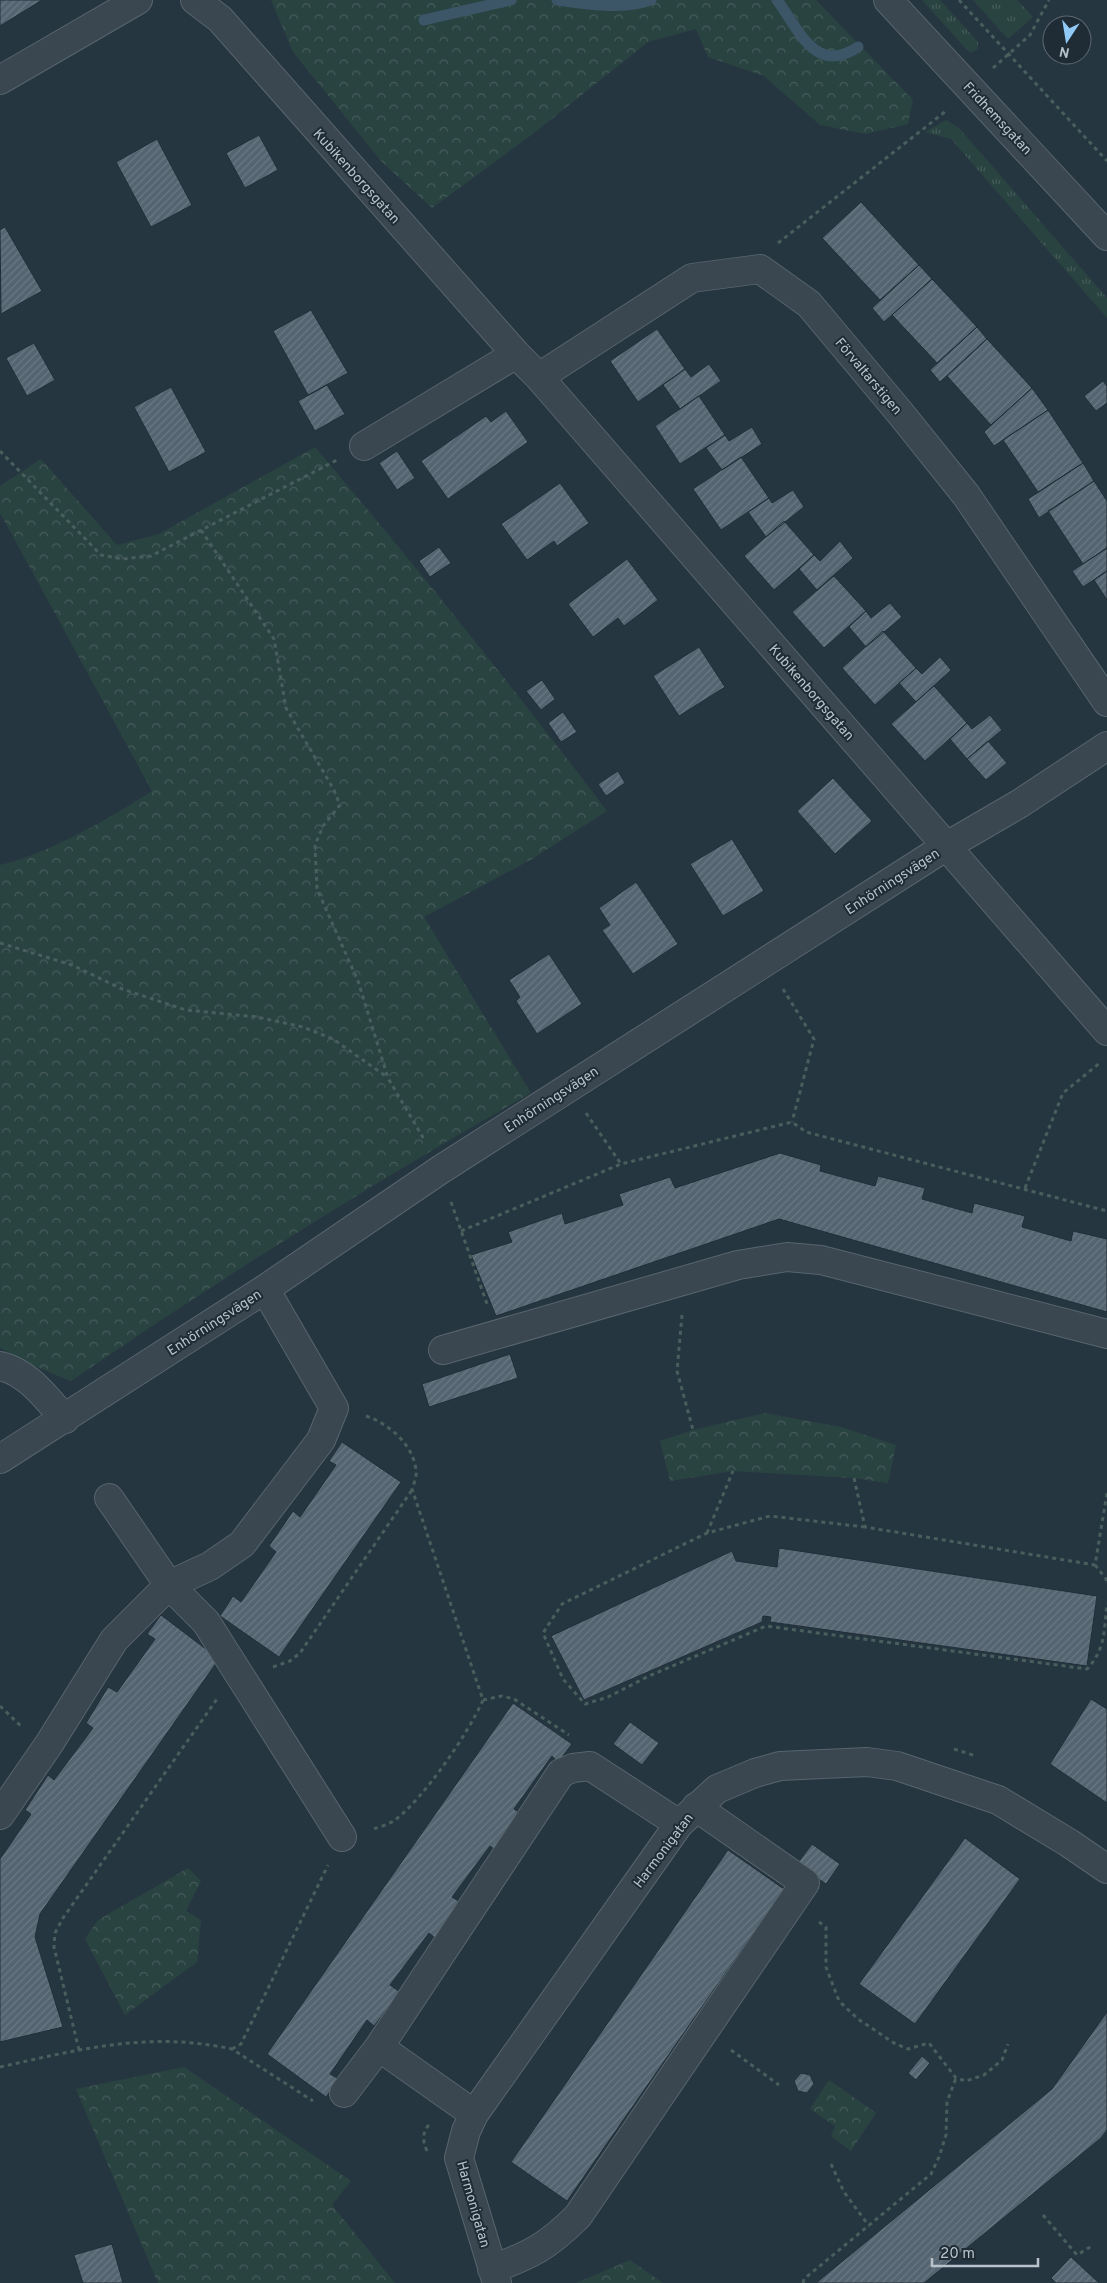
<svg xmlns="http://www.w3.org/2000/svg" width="1107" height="2283" font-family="Overpass,sans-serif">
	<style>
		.grass { fill: url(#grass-tufts) }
		.forest { fill: url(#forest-crowns) }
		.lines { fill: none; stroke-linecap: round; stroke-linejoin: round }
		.stream { stroke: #3c5668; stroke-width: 11 }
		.building { fill: url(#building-hatch); stroke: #212e37 }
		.minor-casing { stroke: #58656d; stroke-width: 30 }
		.path { stroke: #485f5e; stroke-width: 3; stroke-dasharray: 4 4; stroke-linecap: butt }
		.minor { stroke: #3a4750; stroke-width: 28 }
		.labels { text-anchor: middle; stroke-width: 4; stroke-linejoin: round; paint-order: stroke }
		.street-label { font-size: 14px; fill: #b7c2ca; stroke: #1f2c35 }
	</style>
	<defs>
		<pattern id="grass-tufts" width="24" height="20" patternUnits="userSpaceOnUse" patternTransform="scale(1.25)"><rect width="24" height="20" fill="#294341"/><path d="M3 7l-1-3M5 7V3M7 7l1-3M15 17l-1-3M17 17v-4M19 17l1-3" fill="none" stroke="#465c5b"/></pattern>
		<pattern id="forest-crowns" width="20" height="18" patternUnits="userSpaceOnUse" patternTransform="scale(1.25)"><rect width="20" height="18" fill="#294341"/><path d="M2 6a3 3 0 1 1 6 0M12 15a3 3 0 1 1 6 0" fill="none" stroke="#465c5b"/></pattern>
		<pattern id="building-hatch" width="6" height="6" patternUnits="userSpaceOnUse" patternTransform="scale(1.25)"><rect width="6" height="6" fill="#546470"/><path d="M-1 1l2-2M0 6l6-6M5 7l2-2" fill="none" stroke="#6a7983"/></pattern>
	</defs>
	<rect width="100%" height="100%" fill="#263640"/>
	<!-- grass -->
	<path class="grass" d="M 922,0 L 940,0 L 978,42 L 978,49 L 970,53 Z
		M 973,0 L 1017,0 L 1033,17 L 1008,39 Z
		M 946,120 L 959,128 L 1107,298 L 1107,318 L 951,139 L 925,132 Z"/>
	<!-- forest -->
	<path class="forest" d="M 271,0 L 816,0 L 913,100 L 908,124 L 865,134 L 820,125 L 764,76 L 708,57 L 696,29 L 648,42 L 534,133 L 432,208 L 381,161 L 293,52 Z
		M 315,447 C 416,566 513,687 607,811 L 532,859 L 424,917 L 531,1093 C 374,1182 221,1278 71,1381 L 32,1365 L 0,1348 L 0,865 C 48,854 110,818 152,791 L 0,513 L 0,486 L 41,459 L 117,545 L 159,534 Z
		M 765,1413 L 841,1427 L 896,1445 L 888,1483 L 854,1478 L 733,1471 L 670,1481 L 660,1441 L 693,1430 Z
		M 188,1868 L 201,1881 L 186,1911 L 201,1920 L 197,1962 L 125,2015 L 85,1939 L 98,1920 Z
		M 184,2067 L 351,2181 L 332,2205 L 395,2283 L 158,2283 L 76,2089 Z
		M 829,2080 L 876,2113 L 851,2151 L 831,2136 L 835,2126 L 810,2109 Z
		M 630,2260 L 663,2283 L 576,2283 Z"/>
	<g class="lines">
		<!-- stream -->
		<path class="stream" d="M 557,0 C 588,4 621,10 651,0
			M 777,0 C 798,28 815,76 858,47
			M 424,20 L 511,0"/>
	</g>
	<!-- building -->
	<path class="building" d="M 0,0 L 42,0 L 0,26 Z
		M 259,135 L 278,170 L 245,188 L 226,153 Z
		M 157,139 L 192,205 L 151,227 L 116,162 Z
		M 861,202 L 919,265 L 880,300 L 822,238 Z
		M 5,227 L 42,291 L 1,314 L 0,230 Z
		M 919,265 L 932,279 L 884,322 L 872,308 Z
		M 932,279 L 977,327 L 937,363 L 892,315 Z
		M 311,310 L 348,373 L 308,395 L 273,331 Z
		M 977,327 L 987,339 L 940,382 L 930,370 Z
		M 657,329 L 685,369 L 638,402 L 610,361 Z
		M 987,339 L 1032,388 L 991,425 L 947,376 Z
		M 34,343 L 55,380 L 27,396 L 6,358 Z
		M 709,364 L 721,381 L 680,409 L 663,385 L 685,369 L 691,377 Z
		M 1103,381 L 1107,386 L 1107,403 L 1096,411 L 1084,396 Z
		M 327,385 L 345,414 L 315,431 L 298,401 Z
		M 171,387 L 206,452 L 169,472 L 134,407 Z
		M 1032,388 L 1048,410 L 994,446 L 984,432 Z
		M 699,396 L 725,435 L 680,464 L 655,426 Z
		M 1048,410 L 1083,463 L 1038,492 L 1003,440 Z
		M 506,411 L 528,442 L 448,499 L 421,461 L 486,416 L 491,422 Z
		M 752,427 L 762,444 L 722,470 L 706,448 L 725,435 L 729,441 Z
		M 397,451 L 415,478 L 397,490 L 379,463 Z
		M 741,457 L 769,498 L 721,530 L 693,489 Z
		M 1083,463 L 1094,481 L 1039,518 L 1028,499 Z
		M 1094,481 L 1107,501 L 1107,548 L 1083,564 L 1048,511 Z
		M 560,483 L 589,523 L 557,546 L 554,541 L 527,560 L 501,524 Z
		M 793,490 L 804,507 L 766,537 L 748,512 L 769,498 L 772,503 Z
		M 784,521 L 814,555 L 774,590 L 744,556 Z
		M 840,541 L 853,558 L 817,590 L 799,569 L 814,555 L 820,561 Z
		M 439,547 L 451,563 L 430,577 L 419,561 Z
		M 1107,548 L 1107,571 L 1083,587 L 1072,571 Z
		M 627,559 L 658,600 L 624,626 L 618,618 L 593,637 L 568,604 Z
		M 1107,571 L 1107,600 L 1094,580 Z
		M 834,576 L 866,611 L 824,648 L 792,612 Z
		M 890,603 L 902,617 L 866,647 L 849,627 L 866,611 L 871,618 Z
		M 883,631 L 916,668 L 875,705 L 842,668 Z
		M 699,647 L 725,687 L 679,716 L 653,676 Z
		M 940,657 L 951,670 L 916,702 L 899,683 L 916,668 L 922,674 Z
		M 542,680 L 555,699 L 541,710 L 526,691 Z
		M 934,686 L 967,723 L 925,761 L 891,724 Z
		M 563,712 L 577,732 L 561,742 L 548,723 Z
		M 990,715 L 1002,730 L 967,759 L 950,739 L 967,723 L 972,729 Z
		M 988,741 L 1007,763 L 986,780 L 967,759 Z
		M 618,771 L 625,783 L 606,796 L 598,784 Z
		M 833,778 L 872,821 L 835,854 L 797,811 Z
		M 732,839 L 764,891 L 723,916 L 690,864 Z
		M 636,882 L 678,944 L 633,974 L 602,930 L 610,925 L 599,908 Z
		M 549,954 L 582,1004 L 537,1034 L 516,1001 L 520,997 L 509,980 Z
		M 780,1153 L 821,1165 L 820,1171 L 875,1186 L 878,1176 L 925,1188 L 922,1199 L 972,1213 L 974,1203 L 1025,1216 L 1022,1227 L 1071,1241 L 1073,1231 L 1107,1239 L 1107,1312 L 779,1219 L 496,1316 L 471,1255 L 512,1242 L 508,1232 L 562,1213 L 565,1224 L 623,1205 L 619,1194 L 670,1177 L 675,1188 Z
		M 510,1354 L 518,1378 L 429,1407 L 422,1384 Z
		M 342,1442 L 401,1482 L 279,1657 L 220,1616 L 233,1596 L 241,1602 L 276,1552 L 269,1546 L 293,1511 L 300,1517 L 336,1465 L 329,1461 Z
		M 779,1548 L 1097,1596 L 1087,1666 L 770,1622 L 771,1617 L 763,1616 L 762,1622 L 584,1700 L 551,1636 L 732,1551 L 736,1561 L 777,1567 Z
		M 161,1615 L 219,1659 L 40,1914 L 35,1937 L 63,2027 L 0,2042 L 0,1859 L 31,1814 L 25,1810 L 48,1775 L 54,1780 L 93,1728 L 86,1723 L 108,1687 L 117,1692 L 155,1639 L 147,1634 Z
		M 1091,1699 L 1107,1709 L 1107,1803 L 1050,1764 Z
		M 513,1703 L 572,1744 L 558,1762 L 552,1756 L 514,1809 L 523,1815 L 497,1851 L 490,1846 L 452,1897 L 460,1902 L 435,1938 L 429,1933 L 390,1985 L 400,1992 L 374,2026 L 367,2020 L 330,2074 L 339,2079 L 326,2097 L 267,2054 Z
		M 630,1722 L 659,1743 L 642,1765 L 613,1744 Z
		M 965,1838 L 1020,1879 L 915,2024 L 859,1984 Z
		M 812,1844 L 840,1864 L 826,1884 L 797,1864 Z
		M 728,1850 L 784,1889 L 567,2201 L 511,2162 Z
		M 1107,2012 L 1107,2130 L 1101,2138 L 924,2283 L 816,2283 L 1052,2089 Z
		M 922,2056 L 930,2063 L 916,2080 L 908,2073 Z
		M 801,2073 L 810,2075 L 814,2084 L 807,2093 L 798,2091 L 794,2081 Z
		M 112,2244 L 123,2283 L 83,2283 L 74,2255 Z
		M 1071,2257 L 1099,2283 L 1056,2283 L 1051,2278 Z"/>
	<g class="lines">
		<!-- minor casing -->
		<g class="minor-casing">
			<path id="minor" d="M 195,0 L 220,19 L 516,354 L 539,377 L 1107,1031
				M 888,0 L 1107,236
				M 0,80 L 138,0
				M 539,377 L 692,278 L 760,269 L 809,304 L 901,414 L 966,495 L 1107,702
				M 364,446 L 516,354
				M 443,1350 L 738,1265 L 787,1257 L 821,1260 L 1107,1334
				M 0,1366 C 28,1372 47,1399 65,1419
				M 0,1459 L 265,1289 L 440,1170 L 945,847 L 1019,804 L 1107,746
				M 109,1498 L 169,1585 L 206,1622 L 342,1837
				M 0,1815 L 49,1744 L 114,1640 L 169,1585 L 210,1566 L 242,1544 L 321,1440 L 334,1408 L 265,1289
				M 379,2047 L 474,2114
				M 344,2093 L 379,2047 L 561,1773 L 573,1768 L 590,1766 L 679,1824
				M 492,2269 C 531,2255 548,2246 578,2216 L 805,1883 L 696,1807
				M 497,2283 L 459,2158 L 466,2131 L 474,2114 L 679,1824 L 717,1789 L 755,1773 L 780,1766 L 867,1762 L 897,1766 L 998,1800 L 1069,1843 L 1107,1869"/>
		</g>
		<!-- path -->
		<path class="path" d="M 959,0 L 1107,161
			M 993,68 L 1030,35 L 1049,0
			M 778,243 L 946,111
			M 0,451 L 101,555 L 122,559 L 151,556 L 337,460
			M 201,530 L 274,639 L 286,708 L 334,790 L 340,805 L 323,826 L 315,845 L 317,889 L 358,981 L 388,1078 L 425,1141
			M 0,943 L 72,965 L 122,989 L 186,1010 L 257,1017 L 303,1027 L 333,1039 L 387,1077
			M 783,989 L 814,1039 L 792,1122
			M 586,1113 L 621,1164
			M 1025,1188 L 1063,1093 L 1101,1062
			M 451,1202 L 487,1304
			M 461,1231 L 621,1164 L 792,1122 L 806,1132 L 1107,1211
			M 682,1315 L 677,1371 L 693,1430
			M 366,1416 C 389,1424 413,1444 416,1470 C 417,1477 414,1483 412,1489 L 483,1700 C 468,1734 424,1798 395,1820 C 389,1824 380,1827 373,1829
			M 854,1478 L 865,1527 L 1095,1565 L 1107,1493
			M 865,1527 L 770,1516 L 707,1533 L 562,1604 L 543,1633 L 563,1679 L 585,1704 L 608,1697 L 649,1676 L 766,1626 L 1087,1669 C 1106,1649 1104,1629 1107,1603
			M 707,1533 L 733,1471
			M 1095,1565 L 1106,1579 L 1107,1585
			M 273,1667 L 290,1661 L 300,1653 L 412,1490
			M 483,1700 L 502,1696 L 514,1699 L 569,1735
			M 0,1706 L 23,1728
			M 954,1749 L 976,1756
			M 819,1922 L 826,1927 L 826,1967 L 839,2001 L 858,2019 L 894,2043 L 908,2049 L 929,2043 L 956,2078 L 966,2081 L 984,2075 L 1002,2060 L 1008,2044
			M 232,2049 L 241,2044 L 328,1865
			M 79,2050 L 54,1947 L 55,1933 L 63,1918 L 217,1699
			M 731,2050 L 779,2085
			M 0,2067 C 81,2049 149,2031 232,2049 L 313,2101
			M 427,2151 C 422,2139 422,2134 430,2123
			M 831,2164 L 844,2192 L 869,2226
			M 1043,2215 L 1077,2255 L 1092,2246
			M 803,2283 L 804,2279 L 931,2174 L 939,2157 L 946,2135 L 947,2102 L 956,2078"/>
		<!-- minor -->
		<use href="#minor" class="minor"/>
	</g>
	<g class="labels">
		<!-- street labels -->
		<g class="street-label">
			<text transform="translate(998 118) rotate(47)" y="5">Fridhemsgatan</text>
			<text transform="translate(357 176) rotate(48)" y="5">Kubikenborgsgatan</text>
			<text transform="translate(869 376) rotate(50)" y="5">Förvaltarstigen</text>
			<text transform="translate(812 692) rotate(49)" y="5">Kubikenborgsgatan</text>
			<text transform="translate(892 881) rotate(-33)" y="5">Enhörningsvägen</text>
			<text transform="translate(551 1099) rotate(-33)" y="5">Enhörningsvägen</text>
			<text transform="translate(214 1322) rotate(-33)" y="5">Enhörningsvägen</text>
			<text transform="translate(663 1850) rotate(-53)" y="5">Harmonigatan</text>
			<text transform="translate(474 2204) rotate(74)" y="5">Harmonigatan</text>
		</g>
	</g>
	<!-- north arrow -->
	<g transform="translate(1067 40) rotate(192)"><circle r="24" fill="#1f2c35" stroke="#5c6871"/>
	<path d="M0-4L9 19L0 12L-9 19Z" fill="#90c9f6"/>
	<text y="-8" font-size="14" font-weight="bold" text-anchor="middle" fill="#b7c2ca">N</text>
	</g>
	<!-- scale -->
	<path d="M932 2258v8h106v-8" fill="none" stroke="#b7c2ca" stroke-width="2.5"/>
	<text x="940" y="2258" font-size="15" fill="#b7c2ca" stroke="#1f2c35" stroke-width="4" paint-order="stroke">20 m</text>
</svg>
